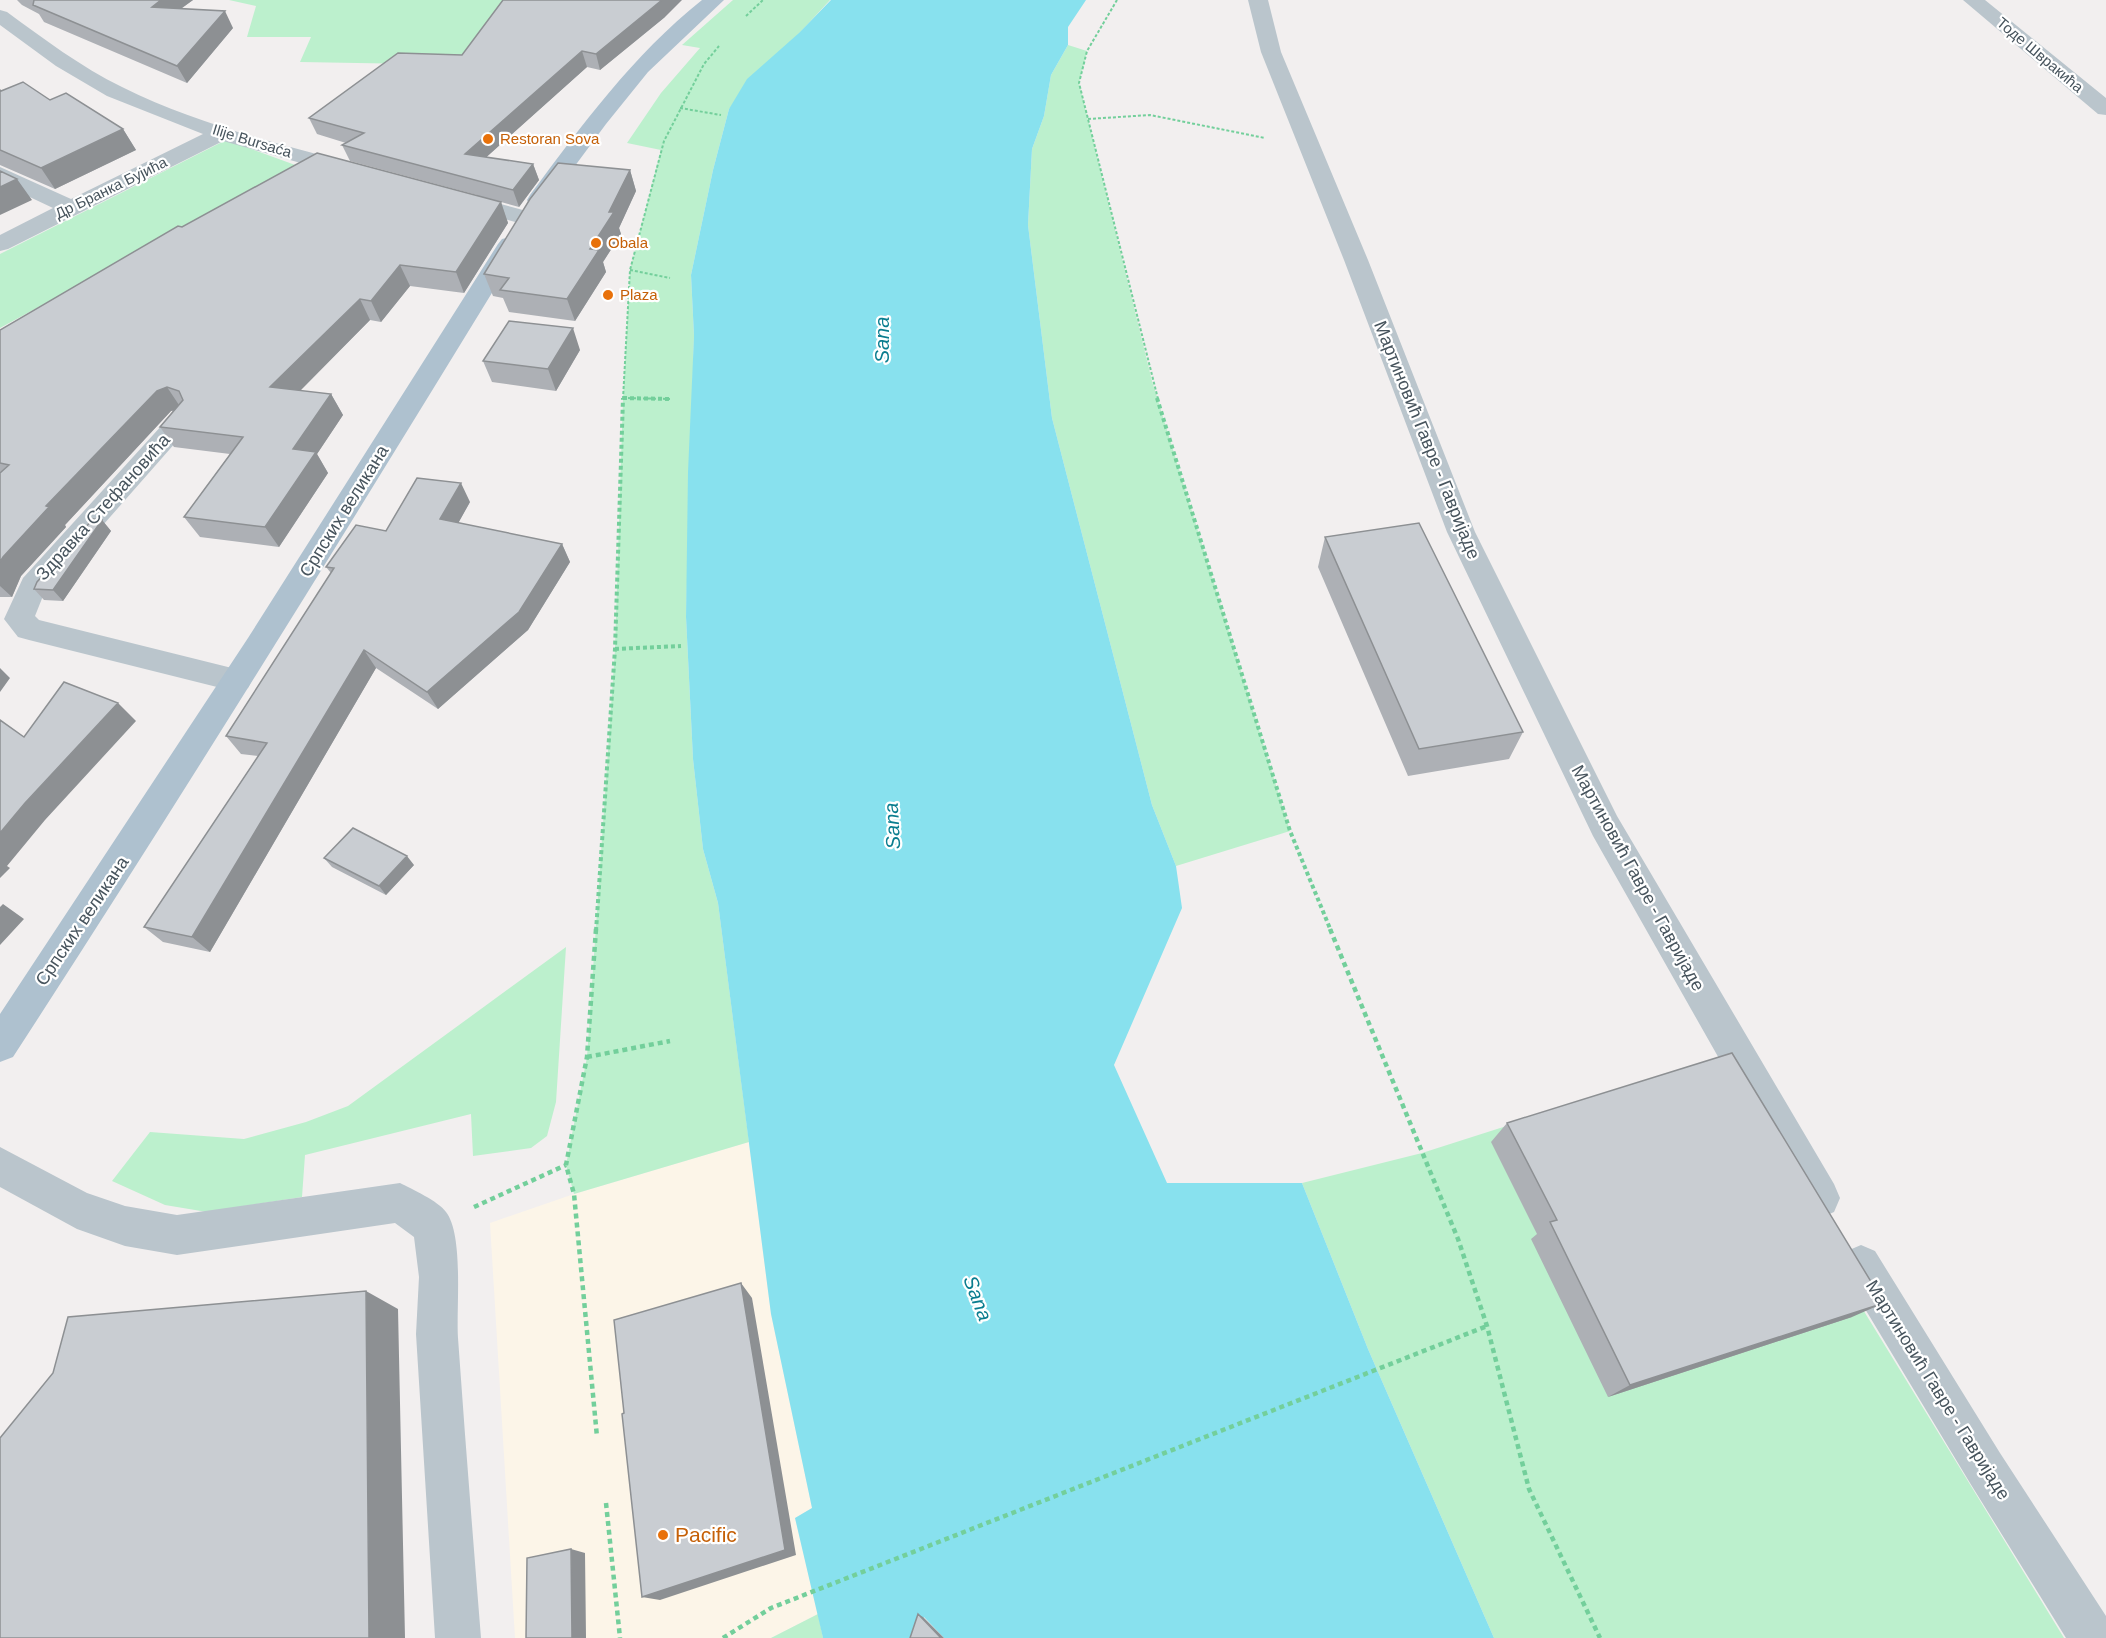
<svg xmlns="http://www.w3.org/2000/svg" width="2106" height="1638" font-family="Arial,sans-serif">
	<style>
		.commercial { fill: #fcf5e8 }
		.green { fill: #bcf0cd }
		.water { fill: #88e1ee }
		.lines { fill: none; stroke-linecap: round; stroke-linejoin: round }
		.path-far2 { stroke: #73cf9b; stroke-width: 2; stroke-dasharray: 3 2; stroke-linecap: butt }
		.path-far1 { stroke: #73cf9b; stroke-width: 4; stroke-dasharray: 4 3; stroke-linecap: butt }
		.path { stroke: #73cf9b; stroke-width: 4.5; stroke-dasharray: 5 4; stroke-linecap: butt }
		.minor { fill: #bac5cc; fill-rule: evenodd }
		.major { fill: #aec1cf; fill-rule: evenodd }
		.wall { fill: #adb0b5 }
		.shaded-wall { fill: #8d9093 }
		.building { fill: #c9cdd2; stroke: #8d9093; stroke-width: 1.5 }
		.food-dot { fill: #e8710a; stroke: #fff; stroke-width: 2 }
		.labels { text-anchor: middle; stroke-width: 4.5; stroke-linejoin: round; paint-order: stroke }
		.far-street-label { font-size: 15px; fill: #47545d; stroke: #fff }
		.far-food-label { font-size: 15px; fill: #c56008; stroke: #fff; text-anchor: start }
		.street-label { font-size: 18px; fill: #47545d; stroke: #fff }
		.water-label { font-size: 20px; font-style: italic; fill: #0a7d8f; stroke: #fff }
		.near-food-label { font-size: 21px; fill: #c56008; stroke: #fff; text-anchor: start }
	</style>
	<rect width="100%" height="100%" fill="#f2efef"/>
	<!-- commercial -->
	<path class="commercial" d="M 749,1142 L 771,1314 L 812,1508 L 795,1518 L 818,1614 L 771,1638 L 515,1638 L 490,1223 L 574,1194 Z"/>
	<!-- green -->
	<path class="green" d="M 229,0 L 534,0 L 471,65 L 300,62 L 311,37 L 247,37 L 256,6 Z
		M 733,0 L 830,0 L 729,109 L 713,170 L 691,275 L 694,336 L 686,617 L 693,759 L 703,849 L 718,903 L 749,1142 L 574,1194 L 566,1165 L 587,1057 L 615,649 L 623,398 L 630,270 L 661,150 L 627,143 L 661,93 L 700,48 L 682,45 Z
		M 1068,45 L 1087,51 L 1079,83 L 1152,381 L 1290,831 L 1176,866 L 1152,805 L 1052,418 L 1028,225 L 1032,149 L 1044,116 L 1051,75 Z
		M 226,140 L 298,166 L 0,328 L 0,254 Z
		M 566,947 L 556,1102 L 547,1136 L 531,1148 L 473,1156 L 471,1114 L 305,1155 L 302,1197 L 207,1212 L 165,1205 L 112,1181 L 150,1132 L 244,1139 L 306,1122 L 348,1106 Z
		M 1719,1058 L 1843,1277 L 2064,1638 L 1494,1638 L 1368,1349 L 1302,1183 L 1422,1153 Z
		M 818,1614 L 823,1638 L 771,1638 Z"/>
	<!-- water -->
	<path class="water" d="M 831,0 L 1086,0 L 1068,27 L 1068,45 L 1051,75 L 1044,116 L 1032,149 L 1028,225 L 1052,418 L 1152,805 L 1176,866 L 1182,908 L 1114,1065 L 1167,1183 L 1302,1183 L 1368,1349 L 1494,1638 L 944,1638 L 924,1617 L 917,1638 L 823,1638 L 795,1518 L 812,1508 L 771,1314 L 718,903 L 703,849 L 693,759 L 686,617 L 688,472 L 694,336 L 691,275 L 713,170 L 729,109 L 747,79 L 799,33 Z"/>
	<g class="lines">
		<!-- path-far2 -->
		<path class="path-far2" d="M 1117,0 L 1087,51 L 1079,83 L 1158,399
			M 746,16 L 763,0
			M 680,108 L 721,115
			M 1088,119 L 1150,115 L 1265,138
			M 630,270 L 670,278
			M 623,398 L 670,399
			M 623,399 L 630,270 L 664,141 L 704,64 L 719,46"/>
		<!-- path-far1 -->
		<path class="path-far1" d="M 623,398 L 670,399
			M 1157,398 L 1290,831 L 1331,931
			M 615,649 L 681,646
			M 596,931 L 615,649 L 623,398"/>
		<!-- path -->
		<path class="path" d="M 596,929 L 587,1057 L 566,1165 L 574,1194 L 597,1437
			M 1330,929 L 1458,1239 L 1487,1326 L 1529,1489 L 1600,1638
			M 587,1057 L 670,1041
			M 474,1207 L 566,1165
			M 606,1503 L 620,1638
			M 723,1638 L 771,1608 L 1487,1326"/>
		<!-- minor -->
		<path class="minor" d="M 1248,0 L 1268,0 L 1281,52 L 1368,260 L 1475,532 L 1617,816 L 1834,1184 L 1840,1198 L 1834,1212 L 1820,1218 L 1806,1212 L 1593,836 L 1447,532 L 1344,260 L 1261,52 Z
			M 1963,0 L 1985,0 L 2106,98 L 2106,115 L 2098,114 Z
			M 0,10 L 7,12 C 44,39 81,67 122,87 C 196,124 279,144 358,165 L 361,170 L 358,175 L 350,177 L 223,141 L 8,249 L 0,251 L 0,235 L 53,208 L 0,183 L 0,167 L 71,199 L 203,134 L 107,96 L 56,66 L 0,25 Z
			M 461,193 L 534,213 L 538,218 L 534,223 L 526,225 L 453,205 L 450,200 L 453,195 Z
			M 182,410 L 191,413 L 195,419 L 191,425 L 45,591 L 35,616 L 39,620 L 248,672 L 252,680 L 248,688 L 237,692 L 29,640 L 18,637 L 4,619 L 23,578 L 173,413 Z
			M 0,1147 L 87,1193 L 125,1206 L 177,1215 L 400,1183 C 412,1189 438,1201 446,1212 C 464,1235 456,1309 458,1338 C 465,1438 473,1538 481,1638 L 435,1638 L 416,1334 L 419,1277 L 414,1237 L 395,1223 L 177,1255 L 125,1246 L 77,1229 L 0,1187 Z
			M 1861,1245 L 1875,1251 L 2000,1453 L 2106,1616 L 2106,1638 L 2066,1638 L 1970,1483 L 1847,1279 L 1841,1265 L 1847,1251 Z"/>
		<!-- major -->
		<path class="major" d="M 702,0 L 724,0 L 648,72 L 606,124 L 546,205 L 538,207 L 530,205 L 527,200 L 530,195 C 582,125 633,55 702,0 Z
			M 510,237 L 518,239 L 522,244 C 355,517 187,789 13,1057 L 0,1062 L 0,1014 L 248,638 L 498,244 L 502,239 Z"/>
	</g>
	<!-- wall -->
	<path class="wall" d="M 17,0 L 193,0 L 182,8 L 233,28 L 187,83 L 44,22 L 39,14 L 22,5 Z
		M 665,17 L 600,70 L 587,67 L 486,157 L 533,164 L 539,180 L 519,207 L 501,202 L 508,223 L 464,293 L 410,286 L 381,322 L 370,320 L 300,391 L 331,394 L 343,415 L 317,454 L 328,473 L 279,547 L 200,537 L 184,517 L 230,454 L 174,447 L 160,427 L 173,411 L 171,411 L 65,525 L 66,527 L 21,576 L 12,597 L 0,597 L 0,330 L 182,227 L 477,195 L 350,161 L 342,145 L 346,143 L 317,134 L 309,118 L 462,55 Z
		M 0,90 L 1,91 L 50,100 L 123,129 L 136,150 L 55,189 L 0,165 Z
		M 630,170 L 636,191 L 619,228 L 621,234 L 603,262 L 606,272 L 575,321 L 509,312 L 503,298 L 493,296 L 484,274 Z
		M 580,350 L 556,391 L 492,382 L 483,361 Z
		M 470,502 L 458,523 L 562,544 L 570,562 L 528,630 L 438,709 L 376,668 L 210,952 L 163,942 L 144,927 L 258,756 L 241,754 L 226,736 L 331,573 L 326,567 L 386,531 Z
		M 102,520 L 111,531 L 63,601 L 44,600 L 34,589 Z
		M 1325,537 L 1523,732 L 1509,759 L 1408,776 L 1318,567 Z
		M 324,858 L 414,865 L 386,895 L 332,867 Z
		M 1507,1123 L 1852,1317 L 1608,1397 L 1531,1239 L 1537,1234 L 1491,1142 Z"/>
	<!-- shaded-wall -->
	<path class="shaded-wall" d="M 161,0 L 193,0 L 161,23 L 152,7 Z
		M 662,0 L 682,0 L 665,17 L 600,70 L 596,54 Z
		M 225,11 L 233,28 L 187,83 L 177,66 Z
		M 582,51 L 587,67 L 471,171 L 465,154 Z
		M 123,129 L 136,150 L 55,189 L 41,168 Z
		M 533,164 L 539,180 L 519,207 L 513,190 Z
		M 630,170 L 636,191 L 619,228 L 621,234 L 603,262 L 606,272 L 575,321 L 567,299 L 590,249 Z
		M 17,179 L 32,200 L 0,215 L 0,187 Z
		M 501,202 L 508,223 L 464,293 L 456,272 Z
		M 400,265 L 410,286 L 381,322 L 371,301 Z
		M 360,299 L 370,320 L 283,408 L 270,387 Z
		M 573,328 L 580,350 L 556,391 L 548,369 Z
		M 167,387 L 181,408 L 171,411 L 65,525 L 66,527 L 21,576 L 12,597 L 0,586 L 0,562 L 3,557 L 46,506 L 157,391 Z
		M 331,394 L 343,415 L 317,454 L 328,473 L 279,547 L 265,527 L 293,449 Z
		M 461,483 L 470,502 L 450,538 L 440,519 Z
		M 102,520 L 111,531 L 63,601 L 53,590 Z
		M 562,544 L 570,562 L 528,630 L 438,709 L 427,692 Z
		M 364,650 L 376,668 L 210,952 L 192,937 Z
		M 0,668 L 10,678 L 0,692 Z
		M 118,703 L 136,721 L 45,820 L 7,866 L 10,868 L 0,878 L 0,833 L 25,803 Z
		M 407,856 L 414,865 L 386,895 L 379,886 Z
		M 3,904 L 24,919 L 0,945 L 0,907 Z
		M 741,1283 L 752,1298 L 796,1555 L 660,1600 L 642,1597 Z
		M 366,1291 L 398,1309 L 405,1638 L 369,1638 Z
		M 1884,1303 L 1852,1317 L 1608,1397 L 1630,1385 Z
		M 571,1549 L 585,1553 L 586,1638 L 572,1638 Z
		M 918,1614 L 923,1617 L 944,1638 L 941,1638 Z"/>
	<!-- building -->
	<path class="building" d="M 34,0 L 161,0 L 152,7 L 225,11 L 177,66 L 33,5 Z
		M 503,0 L 662,0 L 596,54 L 582,51 L 465,154 L 533,164 L 513,190 L 342,145 L 364,133 L 309,118 L 398,53 L 462,55 Z
		M 23,82 L 50,100 L 66,93 L 123,129 L 41,168 L 0,150 L 0,90 L 1,91 Z
		M 317,153 L 501,202 L 456,272 L 400,265 L 371,301 L 360,299 L 270,387 L 331,394 L 293,449 L 316,452 L 265,527 L 184,517 L 243,437 L 160,427 L 183,400 L 179,391 L 167,387 L 157,391 L 46,506 L 49,507 L 3,557 L 0,562 L 0,473 L 9,465 L 0,463 L 0,330 L 178,226 L 182,227 Z
		M 558,163 L 630,170 L 609,212 L 614,212 L 590,249 L 599,250 L 567,299 L 500,290 L 509,278 L 484,274 L 530,199 Z
		M 0,171 L 17,179 L 0,187 Z
		M 509,321 L 573,328 L 548,369 L 483,361 Z
		M 417,478 L 461,483 L 440,519 L 562,544 L 519,612 L 427,692 L 364,650 L 192,937 L 144,927 L 267,743 L 226,736 L 334,568 L 326,567 L 356,525 L 386,531 Z
		M 93,519 L 102,520 L 53,590 L 34,589 L 37,582 Z
		M 1419,523 L 1523,732 L 1419,749 L 1325,537 Z
		M 64,682 L 118,703 L 25,803 L 0,833 L 0,720 L 24,737 Z
		M 353,828 L 407,856 L 379,886 L 324,858 Z
		M 1732,1053 L 1884,1303 L 1630,1385 L 1550,1222 L 1557,1220 L 1507,1123 Z
		M 741,1283 L 785,1550 L 642,1597 L 622,1414 L 624,1413 L 614,1320 Z
		M 366,1291 L 369,1638 L 0,1638 L 0,1438 L 53,1373 L 68,1317 Z
		M 571,1549 L 572,1638 L 526,1638 L 527,1558 Z
		M 918,1614 L 941,1638 L 910,1638 Z"/>
	<!-- markers -->
	<g class="food-dot">
		<circle cx="488" cy="139" r="6"/>
		<circle cx="596" cy="243" r="6"/>
		<circle cx="608" cy="295" r="6"/>
		<circle cx="663" cy="1535" r="6"/>
	</g>
	<g class="labels">
		<!-- far-street labels -->
		<g class="far-street-label">
			<text transform="translate(2040 55) rotate(40)" y="5">Тоде Швракића</text>
			<text transform="translate(252 141) rotate(17)" y="5">Ilije Bursaća</text>
			<text transform="translate(111 188) rotate(-26)" y="5">Др Бранка Бујића</text>
		</g>
		<!-- far-food labels -->
		<g class="far-food-label">
			<text x="500" y="144">Restoran Sova</text>
			<text x="608" y="248">Obala</text>
			<text x="620" y="300">Plaza</text>
		</g>
		<!-- street labels -->
		<g class="street-label">
			<text transform="translate(1427 440) rotate(68)" y="6">Мартиновић Гавре - Гавријаде</text>
			<text transform="translate(103 507) rotate(-48)" y="6">Здравка Стефановића</text>
			<text transform="translate(344 511) rotate(-58)" y="6">Српских великана</text>
			<text transform="translate(1638 878) rotate(61)" y="6">Мартиновић Гавре - Гавријаде</text>
			<text transform="translate(82 921) rotate(-56)" y="6">Српских великана</text>
			<text transform="translate(1938 1390) rotate(58)" y="6">Мартиновић Гавре - Гавријаде</text>
		</g>
		<!-- water labels -->
		<g class="water-label">
			<text transform="translate(882 340) rotate(-90)" y="7">Sana</text>
			<text transform="translate(892 826) rotate(-93)" y="7">Sana</text>
			<text transform="translate(978 1298) rotate(69)" y="7">Sana</text>
		</g>
		<!-- near-food labels -->
		<g class="near-food-label">
			<text x="675" y="1542">Pacific</text>
		</g>
	</g>
</svg>
